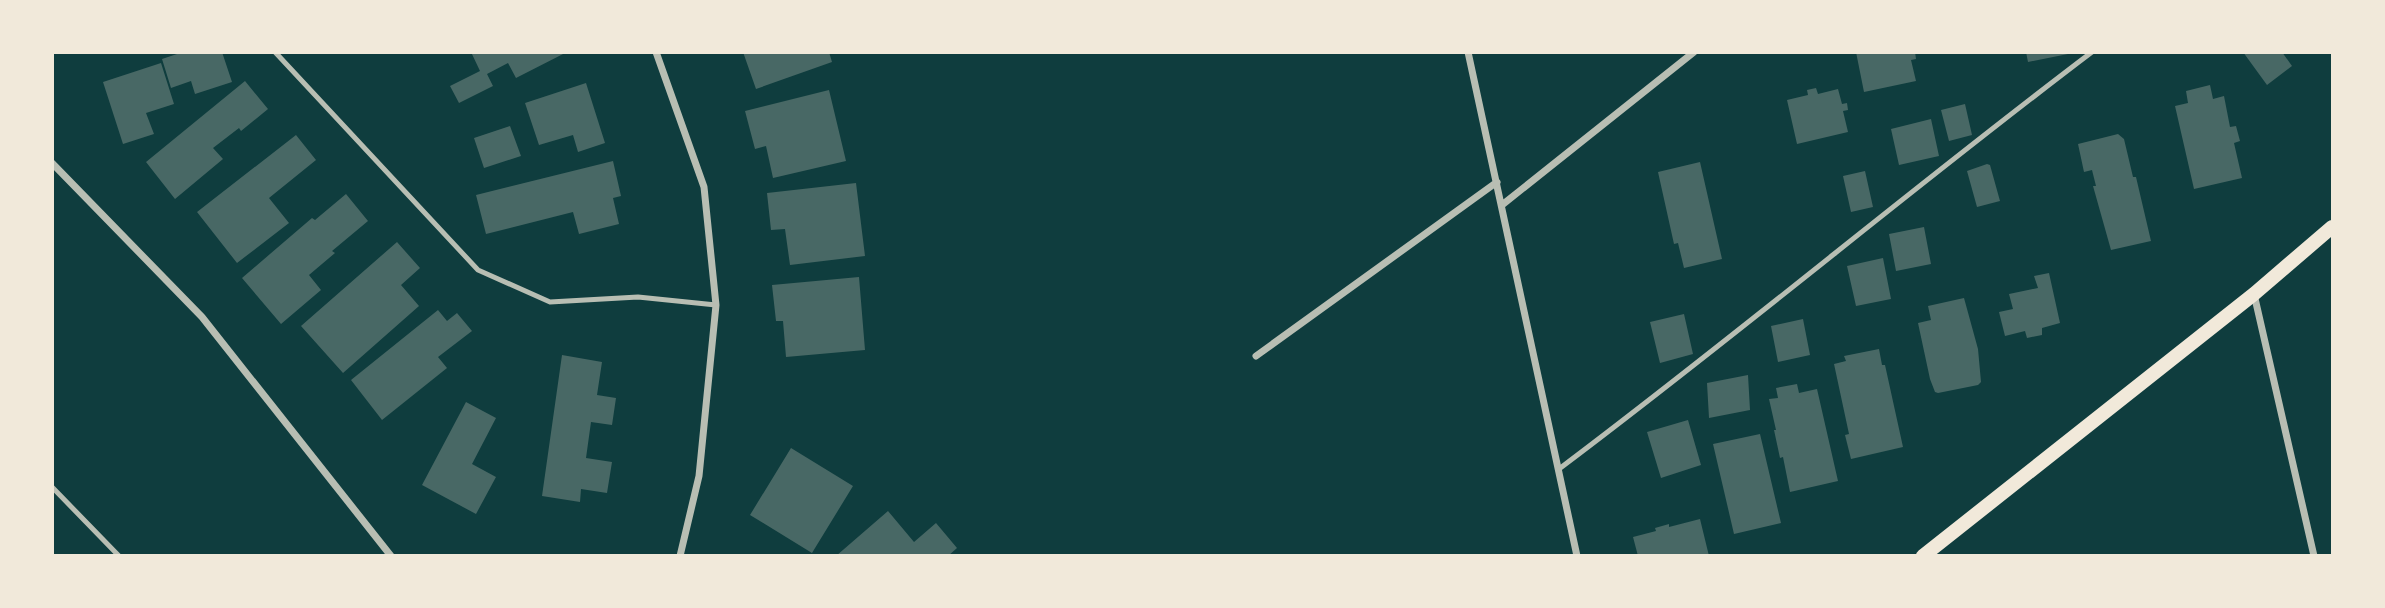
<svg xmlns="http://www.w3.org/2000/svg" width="2385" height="608" font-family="Signika,sans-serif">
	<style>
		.building { fill: #486865 }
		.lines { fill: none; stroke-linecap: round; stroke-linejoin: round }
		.service { stroke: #b8beb3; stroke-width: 5 }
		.minor { stroke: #b8beb3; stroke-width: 7 }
		.secondary { stroke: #f1e9da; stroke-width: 14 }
	</style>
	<rect width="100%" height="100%" fill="#0f3d3e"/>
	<!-- building -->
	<path class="building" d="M 183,52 L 222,52 L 232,82 L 195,94 L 191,81 L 171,88 L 162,59 Z
		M 471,52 L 567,52 L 516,78 L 508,63 L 487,74 L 493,86 L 459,103 L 450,86 L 480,71 Z
		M 743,52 L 829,52 L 832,62 L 756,89 Z
		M 1856,52 L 1915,52 L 1916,59 L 1911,60 L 1916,81 L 1864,92 Z
		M 2026,52 L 2067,52 L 2068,54 L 2028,62 Z
		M 2243,52 L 2282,52 L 2292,66 L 2267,85 Z
		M 161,63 L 174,104 L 146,113 L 154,134 L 123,144 L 103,82 Z
		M 245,81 L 268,109 L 241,131 L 239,128 L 213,148 L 223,159 L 175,199 L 146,162 Z
		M 586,83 L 605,143 L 578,152 L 573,135 L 539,145 L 525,103 Z
		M 2210,85 L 2213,99 L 2224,96 L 2230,127 L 2236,126 L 2240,141 L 2234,143 L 2242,178 L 2194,189 L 2175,106 L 2188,103 L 2186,91 Z
		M 1816,88 L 1818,94 L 1838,89 L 1842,104 L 1847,103 L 1848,110 L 1843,111 L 1848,132 L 1797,144 L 1787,100 L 1808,95 L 1807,90 Z
		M 829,90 L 846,161 L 773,178 L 766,146 L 755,149 L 745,111 Z
		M 1965,104 L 1972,135 L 1949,141 L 1941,110 Z
		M 1931,119 L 1939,156 L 1899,165 L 1891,129 Z
		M 510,126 L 521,156 L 484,168 L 474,138 Z
		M 2118,134 L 2124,139 L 2133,177 L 2136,177 L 2151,241 L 2111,250 L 2093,186 L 2096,186 L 2092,170 L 2084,172 L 2078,144 Z
		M 296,135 L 316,160 L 269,198 L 289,223 L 237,263 L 197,212 Z
		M 613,161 L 621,196 L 613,198 L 619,224 L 579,234 L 573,212 L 486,234 L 476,195 Z
		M 1700,162 L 1722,259 L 1684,268 L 1678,243 L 1674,244 L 1658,172 Z
		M 1987,164 L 1990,165 L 2000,201 L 1977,207 L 1967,171 Z
		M 1865,171 L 1873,207 L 1851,212 L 1843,176 Z
		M 856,183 L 865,256 L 790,265 L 785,229 L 771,230 L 767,193 Z
		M 346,194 L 368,221 L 332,251 L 335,253 L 309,275 L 321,290 L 281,324 L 242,278 L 312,218 L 315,220 Z
		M 1924,227 L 1931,264 L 1896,271 L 1889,234 Z
		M 397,242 L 420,268 L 401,285 L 419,306 L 343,373 L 301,326 Z
		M 1883,258 L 1891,299 L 1856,306 L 1847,266 Z
		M 2049,273 L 2060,323 L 2042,328 L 2042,335 L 2027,338 L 2025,331 L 2005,336 L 1999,312 L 2013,309 L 2009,294 L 2038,288 L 2034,276 Z
		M 859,277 L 865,350 L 786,357 L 783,321 L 776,321 L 772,285 Z
		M 1964,298 L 1978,349 L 1981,382 L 1978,385 L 1938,393 L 1935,392 L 1930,379 L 1918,323 L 1931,320 L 1928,306 Z
		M 438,310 L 447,321 L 457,313 L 472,331 L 438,357 L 447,368 L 382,420 L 351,380 Z
		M 1684,314 L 1693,354 L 1660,363 L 1650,322 Z
		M 1803,319 L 1810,355 L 1778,362 L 1771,326 Z
		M 1879,349 L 1882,365 L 1885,365 L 1903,447 L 1851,459 L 1845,435 L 1849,434 L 1834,364 L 1846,361 L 1844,356 Z
		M 562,355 L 602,362 L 597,395 L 616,398 L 612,425 L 591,422 L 586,458 L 612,462 L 607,493 L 581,489 L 580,502 L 542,496 Z
		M 1748,375 L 1750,410 L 1709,418 L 1707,383 Z
		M 1797,384 L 1799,393 L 1817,389 L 1838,481 L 1790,492 L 1783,457 L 1780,458 L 1774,430 L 1776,430 L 1769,399 L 1778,398 L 1776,388 Z
		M 466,402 L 496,418 L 472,464 L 496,477 L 476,514 L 422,485 Z
		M 1688,420 L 1701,465 L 1661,478 L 1647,432 Z
		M 1760,434 L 1781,523 L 1734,534 L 1713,444 Z
		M 791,448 L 853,486 L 812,553 L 750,515 Z
		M 888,511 L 914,542 L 936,523 L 957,548 L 948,556 L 836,556 Z
		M 1700,519 L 1709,556 L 1638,556 L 1633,537 L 1656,531 L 1655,528 L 1669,524 L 1669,527 Z"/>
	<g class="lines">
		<!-- service -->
		<path class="service" d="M 275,52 L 478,270 L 550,302 L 638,297 L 716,305
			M 1559,469 C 1739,334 1912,188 2092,52
			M 52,487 L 119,556"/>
		<!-- minor -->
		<path class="minor" d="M 656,52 L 704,187 L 716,305 L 699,476 L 680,556
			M 1468,52 L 1577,556
			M 52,163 L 202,317 L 391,556
			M 1502,205 L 1694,52
			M 2254,294 L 2314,556
			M 1256,356 L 1497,182"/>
		<!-- secondary -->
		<path class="secondary" d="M 1923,556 L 2254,294 L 2332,227"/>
	</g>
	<!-- border -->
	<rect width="2385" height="608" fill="none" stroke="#f1e9da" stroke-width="108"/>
</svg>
